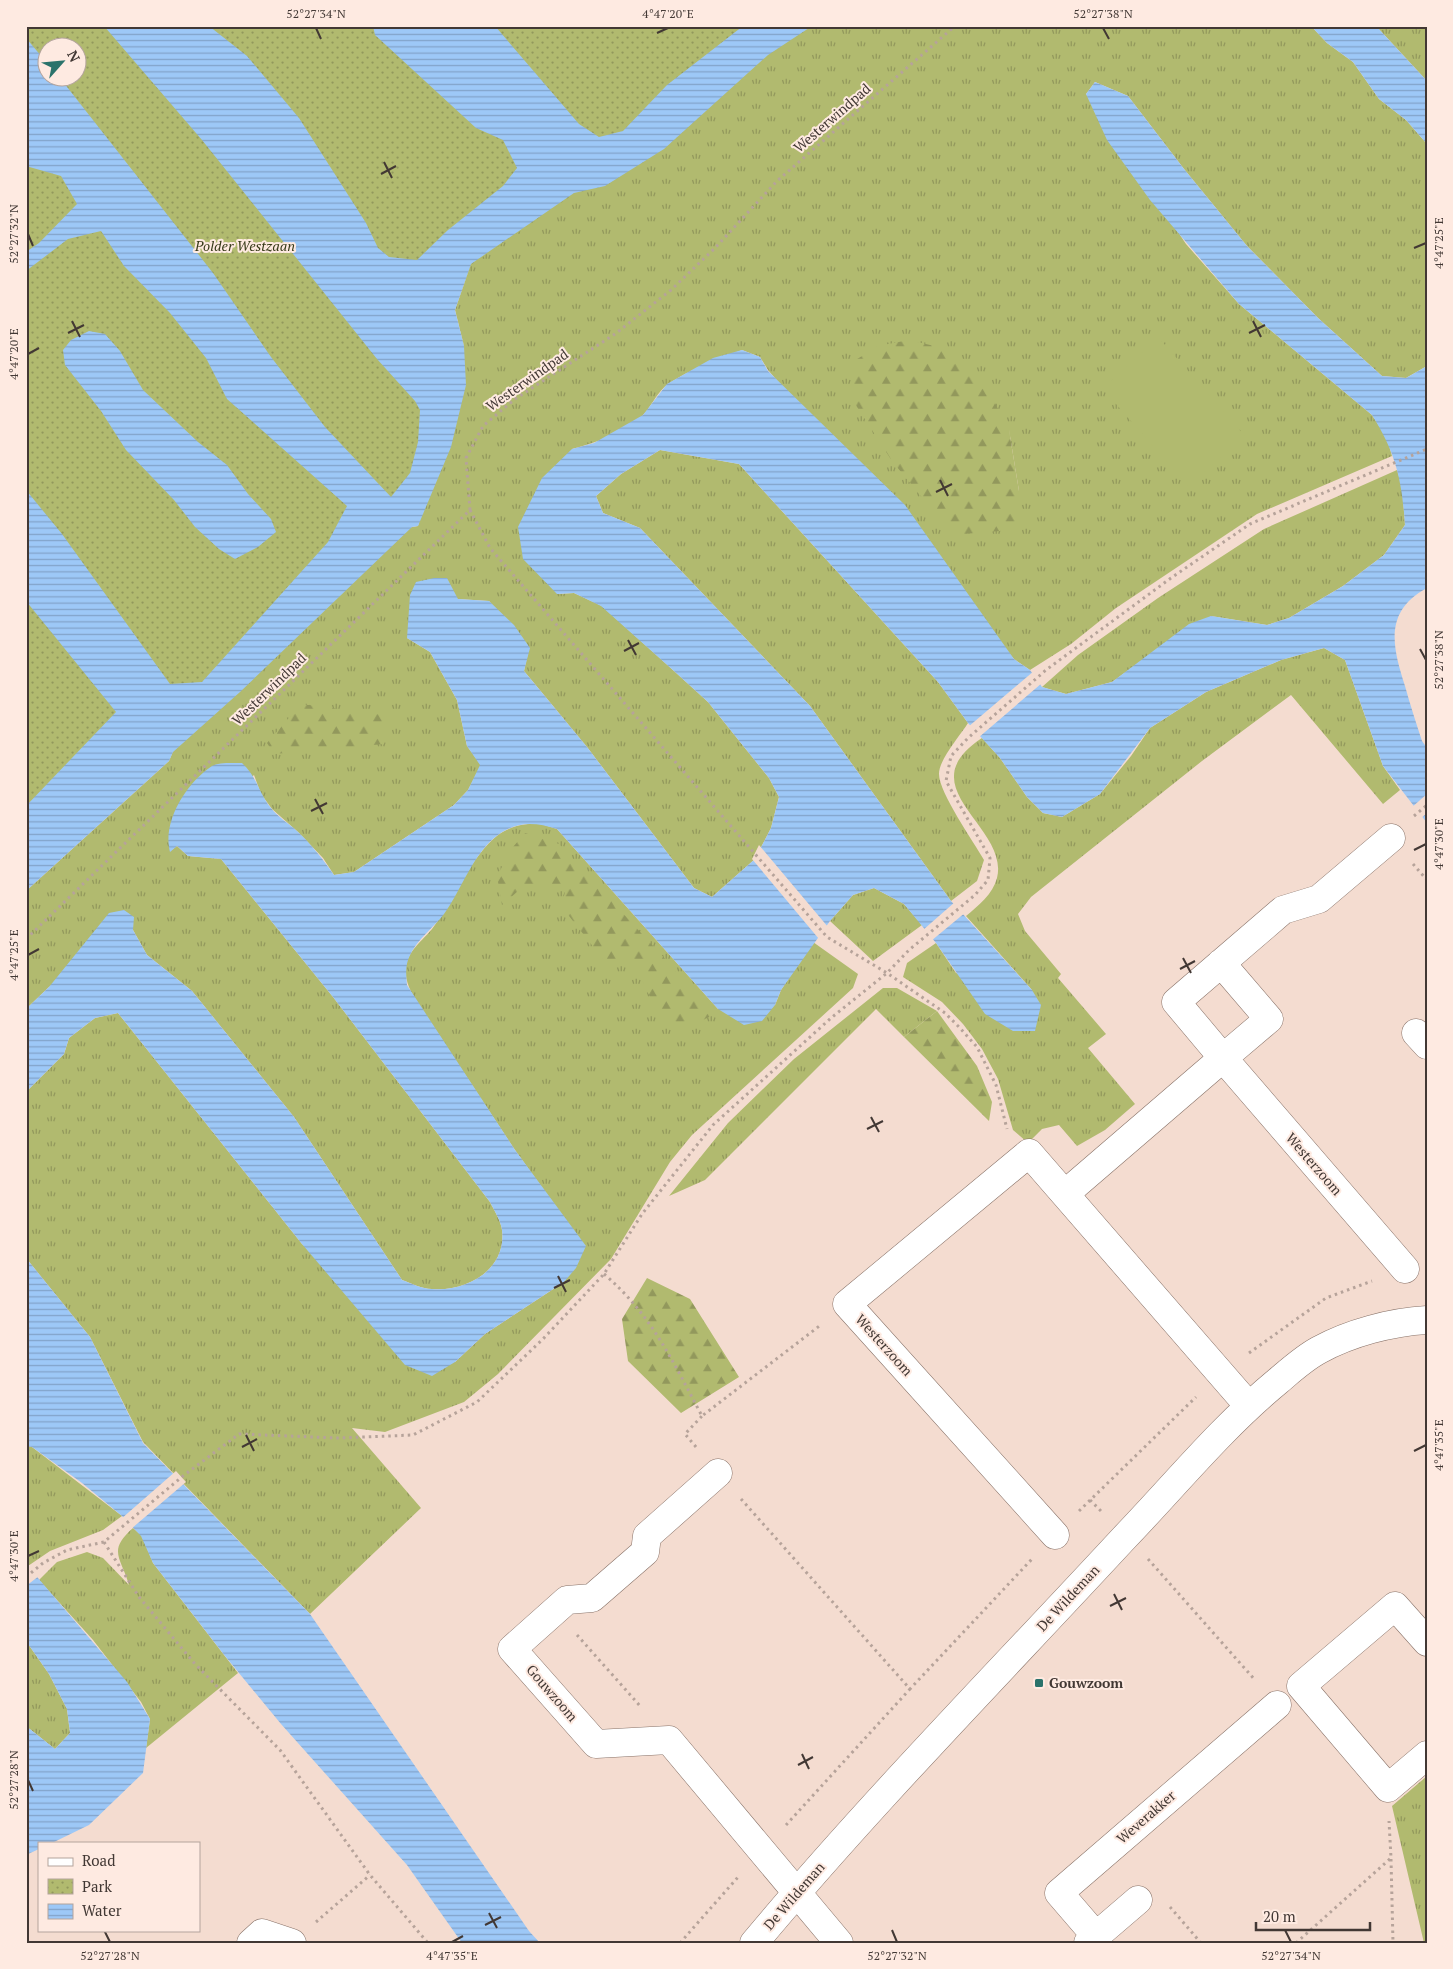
<svg xmlns="http://www.w3.org/2000/svg" width="1453" height="1969" font-family="'PT Serif',serif">
	<style>
		.grass { fill: url(#grass-tufts); fill-rule: evenodd }
		.forest { fill: url(#forest-firs) }
		.park { fill: url(#park-dots); fill-rule: evenodd }
		.garden { fill: #b1ba6f }
		.water { fill: url(#water-rules) }
		.pier { fill: #f4dcd0 }
		.lines { fill: none; stroke-linecap: round; stroke-linejoin: round }
		.minor-casing { stroke: #887268; stroke-width: 29 }
		.path { stroke: #b6a39a; stroke-width: 3; stroke-dasharray: 2.5 4; stroke-linecap: butt }
		.minor { stroke: #fff; stroke-width: 28 }
		.ticks { fill: none; stroke: #423834; stroke-width: 2 }
		.poi-dot { fill: #2b736b; stroke: #feeae1; stroke-width: 2 }
		.labels { text-anchor: middle; stroke-width: 4; stroke-linejoin: round; paint-order: stroke }
		.street-label { font-size: 14px; fill: #423834; stroke: #feeae1 }
		.park-label { font-size: 14px; font-style: italic; fill: #363918; stroke: #feeae1 }
		.poi-label { font-size: 14px; font-weight: bold; fill: #423834; stroke: #feeae1; text-anchor: start }
		.neatline { fill: none; stroke: #423834; stroke-width: 2 }
		.ticks-label { font-size: 12px; text-anchor: middle; fill: #423834 }
	</style>
	<defs>
		<pattern id="grass-tufts" width="24" height="20" patternUnits="userSpaceOnUse" patternTransform="scale(1.25)"><rect width="24" height="20" fill="#b1ba6f"/><path d="M3 7l-1-3M5 7V3M7 7l1-3M15 17l-1-3M17 17v-4M19 17l1-3" fill="none" stroke="#92985c"/></pattern>
		<pattern id="forest-firs" width="22" height="20" patternUnits="userSpaceOnUse" patternTransform="scale(1.25)"><rect width="22" height="20" fill="#b1ba6f"/><path d="M5 1l3.5 6h-7zM16 11l3.5 6h-7z" fill="#92985c"/></pattern>
		<pattern id="park-dots" width="8" height="8" patternUnits="userSpaceOnUse" patternTransform="scale(1.25)"><rect width="8" height="8" fill="#b1ba6f"/><path d="M2 2h.1M6 6h.1" fill="none" stroke="#92985c" stroke-width="1.8" stroke-linecap="round"/></pattern>
		<pattern id="water-rules" width="6" height="5" patternUnits="userSpaceOnUse" patternTransform="scale(1.25)"><rect width="6" height="5" fill="#9dc8f7"/><path d="M0 2.5h6" fill="none" stroke="#82a3c9"/></pattern>
	</defs>
	<rect width="100%" height="100%" fill="#f4dcd0"/>
	<!-- grass -->
	<path class="grass" d="M 812,26 L 1311,26 L 1327,43 L 1353,62 L 1379,99 L 1406,120 L 1427,144 L 1427,366 L 1406,378 L 1382,376 L 1318,318 L 1247,246 L 1184,169 L 1128,96 L 1095,82 L 1086,94 L 1186,244 L 1239,304 L 1372,415 L 1387,438 L 1392,456 L 1257,514 L 1116,608 L 1071,644 L 1030,670 L 1014,659 L 768,370 L 760,357 L 742,350 C 718,360 690,369 668,384 C 658,391 652,405 644,414 C 626,432 596,443 572,449 L 557,594 L 574,593 L 602,606 L 674,671 L 708,702 L 769,778 L 779,797 L 771,828 L 755,859 L 712,897 L 694,888 L 587,747 L 524,671 L 529,648 L 489,601 L 458,599 L 407,638 L 430,652 L 457,700 L 467,746 L 481,765 L 468,790 L 454,805 L 354,872 L 334,875 L 323,858 L 298,832 L 272,809 L 261,794 L 254,775 L 170,851 L 177,846 L 188,856 L 221,859 L 333,997 L 490,1202 C 494,1210 501,1221 502,1230 C 507,1270 466,1292 432,1289 C 422,1289 411,1283 402,1280 L 294,1117 L 192,991 L 147,955 L 133,930 L 49,987 L 26,1009 L 26,891 L 169,761 L 202,682 L 328,542 L 418,526 L 464,346 L 455,310 L 471,264 L 768,54 ZM 1009,430 L 1019,491 L 1019,520 Z
		M 1376,26 L 1427,26 L 1427,81 Z
		M 660,450 L 739,464 L 938,682 L 968,723 C 960,736 939,759 939,774 C 939,793 974,842 984,860 L 977,881 L 951,901 L 810,706 L 640,528 L 603,513 L 596,496 L 621,474 Z
		M 1397,470 L 1402,485 L 1405,525 L 1384,555 L 1343,586 L 1289,618 L 1267,625 L 1211,616 L 1148,656 L 1112,682 L 1066,694 L 1042,687 L 1078,655 L 1158,598 L 1264,529 Z
		M 1324,648 L 1345,660 L 1383,766 L 1400,790 L 1383,804 L 1291,695 L 1202,761 L 1031,897 L 1018,914 L 1025,931 L 1061,974 L 1058,978 L 1106,1034 L 1088,1048 L 1135,1104 L 1105,1130 L 1077,1146 L 1059,1125 L 1042,1129 L 1028,1143 L 1013,1130 L 998,1079 L 982,1049 L 963,1024 L 942,1002 L 903,977 L 907,963 L 936,943 L 956,973 L 1032,990 L 966,916 C 978,906 993,894 997,878 C 1010,826 906,788 982,738 L 1000,758 L 1027,797 L 1043,813 L 1062,817 L 1100,794 L 1131,756 L 1150,728 L 1206,692 L 1281,660 Z
		M 538,823 L 557,829 L 718,1009 L 775,1005 L 781,990 L 813,942 L 858,974 L 853,988 L 692,1135 L 670,1162 L 611,1259 L 498,1374 L 464,1402 L 385,1432 L 352,1428 L 421,1508 L 310,1614 L 143,1442 L 90,1337 L 26,1258 L 26,1092 L 64,1054 L 69,1038 L 95,1018 L 118,1013 L 302,1244 L 455,1362 L 485,1334 L 564,1282 L 556,1207 L 515,1150 L 417,1002 C 410,991 404,979 406,966 C 408,951 423,940 432,929 C 453,902 472,854 498,835 C 511,826 523,824 538,823 Z
		M 874,888 L 904,904 L 922,925 L 873,961 L 830,921 L 853,895 Z
		M 883,988 L 897,988 L 937,1011 L 904,1037 L 876,1009 L 705,1180 L 669,1196 L 728,1123 L 794,1059 Z
		M 26,1446 L 32,1447 L 122,1516 L 103,1530 L 50,1551 L 28,1566 Z
		M 133,1528 L 142,1536 L 153,1563 L 238,1673 L 146,1748 L 150,1719 L 141,1702 L 93,1640 L 39,1580 L 57,1562 L 87,1552 L 103,1558 L 129,1585 C 121,1557 107,1551 133,1528 Z
		M 26,1641 L 49,1674 L 67,1709 L 70,1733 L 55,1749 L 26,1726 Z
		M 1427,1776 L 1427,1943 L 1424,1943 L 1392,1806 Z"/>
	<!-- forest -->
	<path class="forest" d="M 909,340 L 947,349 L 986,386 L 1009,430 L 1019,491 L 1019,520 L 1000,531 L 953,535 L 892,461 L 850,396 L 854,361 L 878,346 Z
		M 301,704 L 391,716 L 384,744 L 274,754 L 267,743 Z
		M 525,833 L 559,844 L 665,959 L 713,1015 L 679,1032 L 650,997 L 634,962 L 606,963 L 562,907 L 566,886 L 525,885 L 502,905 L 497,876 L 513,847 Z
		M 937,1011 L 977,1066 L 992,1102 L 989,1121 L 904,1037 Z
		M 647,1278 L 690,1299 L 739,1377 L 681,1413 L 628,1361 L 622,1319 Z"/>
	<!-- park -->
	<path class="park" d="M 26,26 L 813,26 L 768,55 L 663,150 L 605,186 L 574,194 L 471,265 L 454,311 L 464,346 L 466,386 L 440,440 L 396,509 L 26,881 ZM 48,48 L 78,48 L 78,78 L 48,78 Z"/>
	<!-- garden -->
	<path class="garden" d="M 1159,338 L 1245,436 L 1188,486 L 1102,388 Z"/>
	<!-- water -->
	<path class="water" d="M 104,26 L 209,26 L 247,56 L 299,118 L 366,223 L 378,248 L 389,257 L 417,260 L 448,230 L 503,186 L 517,168 L 503,140 L 476,128 L 375,35 L 373,26 L 495,26 L 579,124 L 599,137 L 623,131 L 667,85 L 743,26 L 812,26 L 768,55 L 664,149 L 605,186 L 574,193 L 471,264 L 455,310 L 464,346 L 466,385 L 451,447 L 418,526 L 412,527 L 240,692 L 173,752 L 169,761 L 26,891 L 26,806 L 116,712 L 26,601 L 26,490 L 62,534 L 170,684 L 202,682 L 328,542 L 347,506 L 227,399 L 206,358 L 170,313 L 124,266 L 101,231 L 68,239 L 26,271 L 26,252 L 39,243 L 77,204 L 61,176 L 26,166 L 26,38 L 47,63 L 48,78 L 60,78 L 213,273 L 271,357 L 325,427 L 391,497 L 410,473 L 418,442 L 420,410 L 415,401 L 377,359 L 202,140 Z
		M 1311,26 L 1376,26 L 1427,81 L 1427,144 L 1406,120 L 1379,99 L 1353,62 L 1327,43 Z
		M 1095,82 L 1128,96 L 1184,169 L 1247,246 L 1318,318 L 1382,376 L 1406,378 L 1427,366 L 1427,588 C 1384,611 1392,646 1405,686 C 1410,704 1416,723 1422,741 L 1427,748 L 1427,823 L 1383,766 L 1345,660 L 1324,648 L 1281,660 L 1206,692 L 1150,728 L 1100,794 L 1062,817 L 1043,813 L 1027,797 L 1000,758 L 968,723 L 938,682 L 739,464 L 660,450 L 621,474 L 596,496 L 603,513 L 640,528 L 810,706 L 951,901 L 1032,990 L 1041,1005 L 1035,1031 L 1013,1031 L 985,1014 L 936,943 L 904,904 L 874,888 L 853,895 L 830,921 L 781,990 L 775,1005 L 762,1021 L 744,1025 L 718,1009 L 557,829 C 535,822 517,821 498,835 C 473,853 462,889 444,914 C 434,927 417,940 410,955 C 405,965 406,974 407,985 L 515,1150 L 586,1246 L 576,1268 L 564,1282 L 485,1334 L 455,1362 L 432,1376 L 405,1365 L 302,1244 L 118,1013 L 95,1018 L 69,1038 L 64,1054 L 26,1092 L 26,1009 L 49,987 L 109,913 L 124,910 L 134,917 L 133,930 L 147,955 L 192,991 L 294,1117 L 402,1280 C 411,1283 422,1289 432,1289 C 466,1292 507,1270 502,1230 C 501,1221 494,1210 490,1202 L 333,997 L 221,859 L 188,856 L 177,846 L 170,852 C 162,822 186,783 212,766 C 218,762 234,763 242,763 C 258,778 258,792 271,808 C 278,817 288,823 297,831 C 311,844 323,859 334,875 L 354,872 L 454,805 L 468,790 L 480,765 L 467,746 L 457,700 L 430,652 L 407,638 L 410,595 L 416,582 L 434,578 L 447,578 L 458,599 L 489,601 L 514,625 L 530,648 L 524,671 L 587,747 L 694,888 L 712,897 L 755,859 L 771,828 L 779,797 L 769,778 L 708,702 L 674,671 L 601,606 L 574,593 L 557,594 L 523,559 L 518,527 L 542,478 L 572,449 L 594,443 L 643,415 L 667,384 L 713,358 L 742,350 L 760,357 L 768,371 L 905,505 L 1014,659 L 1030,670 L 1042,687 L 1066,694 L 1112,682 L 1189,624 L 1211,616 L 1267,625 L 1289,618 L 1343,586 L 1384,555 L 1405,525 C 1402,481 1396,453 1372,415 L 1239,304 L 1150,200 L 1107,140 L 1086,94 Z
		M 89,331 L 105,334 L 120,351 L 143,390 L 198,442 L 227,465 L 248,494 L 271,519 L 276,532 L 258,547 L 235,559 L 219,549 L 195,527 L 174,500 L 126,450 L 101,411 L 65,365 L 63,350 L 71,340 Z
		M 26,1258 L 90,1337 L 143,1443 L 310,1614 L 529,1931 L 540,1943 L 462,1943 L 407,1865 L 281,1724 L 225,1656 L 153,1563 L 141,1536 L 122,1516 L 82,1483 L 32,1447 L 26,1446 Z
		M 26,1564 L 127,1682 L 150,1719 L 143,1773 L 89,1825 L 52,1843 L 39,1843 L 39,1849 L 26,1855 L 26,1726 L 55,1749 L 70,1733 L 67,1709 L 49,1674 L 26,1641 Z"/>
	<!-- pier -->
	<path class="pier" d="M 1034,671 L 1042,683 L 978,738 L 968,727 Z
		M 1427,794 L 1427,813 L 1420,819 L 1411,808 Z
		M 759,845 L 828,927 L 819,939 L 752,859 Z
		M 955,902 L 966,912 L 931,941 L 923,930 Z
		M 176,1471 L 186,1482 L 131,1529 L 121,1519 Z
		M 30,1565 L 39,1576 L 26,1586 L 26,1568 Z"/>
	<g class="lines">
		<!-- minor casing -->
		<g class="minor-casing">
			<path id="minor" d="M 1221,963 L 1269,1019 L 1223,1058 L 1405,1269
				M 1416,1033 L 1427,1045
				M 1066,1193 L 1223,1058 L 1176,1002 L 1283,910 L 1319,899 L 1391,838
				M 718,1473 L 647,1536 L 645,1552 L 592,1598 L 567,1600 L 512,1649 L 596,1744 L 669,1740 L 839,1943
				M 1055,1535 L 847,1304 L 1029,1153 L 1248,1405
				M 1427,1642 L 1395,1606 L 1301,1686 L 1388,1788 L 1427,1755
				M 1096,1936 L 1138,1900
				M 251,1943 L 262,1933 L 292,1943
				M 754,1943 C 871,1803 1000,1672 1124,1538 C 1175,1485 1221,1428 1278,1381 C 1291,1370 1304,1358 1319,1350 C 1350,1333 1391,1322 1427,1320
				M 1088,1943 L 1096,1936 L 1059,1893 L 1277,1705"/>
		</g>
		<!-- path -->
		<path class="path" d="M 470,510 L 490,548 L 827,937 L 887,973 L 945,1013 L 959,1027 L 977,1047 L 996,1085 L 1007,1129
			M 1414,816 L 1427,805
			M 1413,864 L 1427,880
			M 26,939 L 470,510 L 466,458 L 483,426 L 515,399 L 615,334 L 671,290 L 715,248 L 777,181 L 955,26
			M 604,1274 C 652,1315 673,1362 702,1416 L 822,1324
			M 1249,1353 L 1326,1298 L 1372,1281
			M 696,1447 L 685,1434 L 702,1416
			M 741,1499 L 910,1689 L 1032,1559
			M 1090,1500 L 1102,1512
			M 1079,1511 L 1196,1397
			M 104,1542 L 139,1597 L 195,1664 L 280,1750 L 370,1875 L 428,1943
			M 1148,1559 L 1255,1680
			M 26,1577 L 43,1563 L 67,1550 L 104,1542 L 183,1476 L 239,1434 L 338,1438 L 413,1435 L 477,1402 L 543,1339 L 604,1274 L 642,1214 L 713,1125 L 831,1018 L 887,973 L 909,950 L 975,895 L 988,880 L 990,858 L 946,781 L 951,756 L 968,738 L 1046,670 L 1171,578 L 1250,524 L 1427,449
			M 577,1635 L 641,1707
			M 786,1825 L 910,1689
			M 1391,1859 L 1393,1943
			M 1170,1907 L 1201,1943
			M 316,1922 L 370,1875
			M 680,1943 L 739,1876
			M 1296,1943 L 1391,1858 L 1389,1821"/>
		<!-- minor -->
		<use href="#minor" class="minor"/>
	</g>
	<!-- ticks -->
	<path class="ticks" d="M 316,28 L 321,39M 1103,28 L 1109,39M 657,33 L 668,28M 384,162 L 392,178M 381,174 L 396,166M 28,234 L 33,246M 1414,248 L 1426,243M 72,321 L 80,337M 1253,321 L 1261,337M 68,333 L 84,325M 1249,333 L 1265,325M 28,354 L 39,348M 940,480 L 948,496M 936,492 L 952,484M 628,640 L 636,655M 1420,649 L 1426,660M 624,651 L 639,643M 315,799 L 323,814M 311,811 L 327,803M 1414,850 L 1426,844M 28,955 L 39,949M 1183,958 L 1191,973M 1180,969 L 1195,961M 871,1117 L 879,1132M 867,1129 L 883,1121M 558,1276 L 566,1292M 554,1288 L 570,1280M 246,1435 L 254,1451M 242,1447 L 257,1439M 1414,1451 L 1426,1445M 28,1556 L 39,1551M 1114,1594 L 1122,1610M 1110,1606 L 1126,1598M 802,1754 L 809,1769M 798,1765 L 813,1757M 28,1780 L 33,1791M 489,1913 L 497,1928M 485,1925 L 501,1917M 104,1930 L 110,1942M 892,1930 L 897,1942M 1285,1930 L 1291,1942M 452,1942 L 463,1936"/>
	<!-- markers -->
	<rect class="poi-dot" x="1034" y="1678" width="10" height="10" rx="2.5"/>
	<g class="labels">
		<!-- street labels -->
		<g class="street-label">
			<text transform="translate(832 118) rotate(-41)" y="5">Westerwindpad</text>
			<text transform="translate(527 380) rotate(-35)" y="5">Westerwindpad</text>
			<text transform="translate(269 689) rotate(-44)" y="5">Westerwindpad</text>
			<text transform="translate(1314 1164) rotate(49)" y="5">Westerzoom</text>
			<text transform="translate(884 1345) rotate(48)" y="5">Westerzoom</text>
			<text transform="translate(1068 1598) rotate(-47)" y="5">De Wildeman</text>
			<text transform="translate(552 1693) rotate(49)" y="5">Gouwzoom</text>
			<text transform="translate(1146 1817) rotate(-41)" y="5">Weverakker</text>
			<text transform="translate(794 1896) rotate(-49)" y="5">De Wildeman</text>
		</g>
		<!-- park labels -->
		<g class="park-label">
			<text x="245" y="251">Polder Westzaan</text>
		</g>
		<!-- poi labels -->
		<g class="poi-label">
			<text x="1049" y="1688">Gouwzoom</text>
		</g>
	</g>
	<!-- border -->
	<rect width="1453" height="1969" fill="none" stroke="#feeae1" stroke-width="55"/>
	<!-- legend -->
	<rect x="38" y="1842" width="162" height="90" fill="#feeae1" stroke="#b3a39c"/>
	<rect x="48" y="1858" width="25" height="8" fill="#ffffff" stroke="#b3a39c"/>
	<text x="82" y="1866" font-size="15" fill="#423834">Road</text>
	<rect x="48" y="1879" width="25" height="15" fill="url(#park-dots)" stroke="#b3a39c"/>
	<text x="82" y="1892" font-size="15" fill="#423834">Park</text>
	<rect x="48" y="1904" width="25" height="15" fill="url(#water-rules)" stroke="#b3a39c"/>
	<text x="82" y="1916" font-size="15" fill="#423834">Water</text>
	<!-- north arrow -->
	<g transform="translate(62 62) rotate(63)"><circle r="24" fill="#feeae1" stroke="#b3a39c"/>
	<path d="M0-4L9 19L0 12L-9 19Z" fill="#2b736b"/>
	<text y="-8" font-size="14" font-weight="bold" text-anchor="middle" fill="#423834">N</text>
	</g>
	<!-- scale -->
	<path d="M1256 1922v8h114v-8" fill="none" stroke="#423834" stroke-width="2.5"/>
	<text x="1263" y="1922" font-size="15" fill="#423834" stroke="#feeae1" stroke-width="4" paint-order="stroke">20 m</text>
	<rect x="28" y="28" width="1398" height="1914" class="neatline"/>
	<g class="ticks-label">
		<text x="316" y="18">52°27'34"N</text>
		<text x="668" y="18">4°47'20"E</text>
		<text x="1103" y="18">52°27'38"N</text>
		<text transform="translate(14 234) rotate(-90)" y="4">52°27'32"N</text>
		<text transform="translate(1439 243) rotate(-90)" y="4">4°47'25"E</text>
		<text transform="translate(14 354) rotate(-90)" y="4">4°47'20"E</text>
		<text transform="translate(1439 660) rotate(-90)" y="4">52°27'38"N</text>
		<text transform="translate(1439 844) rotate(-90)" y="4">4°47'30"E</text>
		<text transform="translate(14 955) rotate(-90)" y="4">4°47'25"E</text>
		<text transform="translate(1439 1445) rotate(-90)" y="4">4°47'35"E</text>
		<text transform="translate(14 1556) rotate(-90)" y="4">4°47'30"E</text>
		<text transform="translate(14 1780) rotate(-90)" y="4">52°27'28"N</text>
		<text x="110" y="1960">52°27'28"N</text>
		<text x="452" y="1960">4°47'35"E</text>
		<text x="897" y="1960">52°27'32"N</text>
		<text x="1291" y="1960">52°27'34"N</text>
	</g>
</svg>
